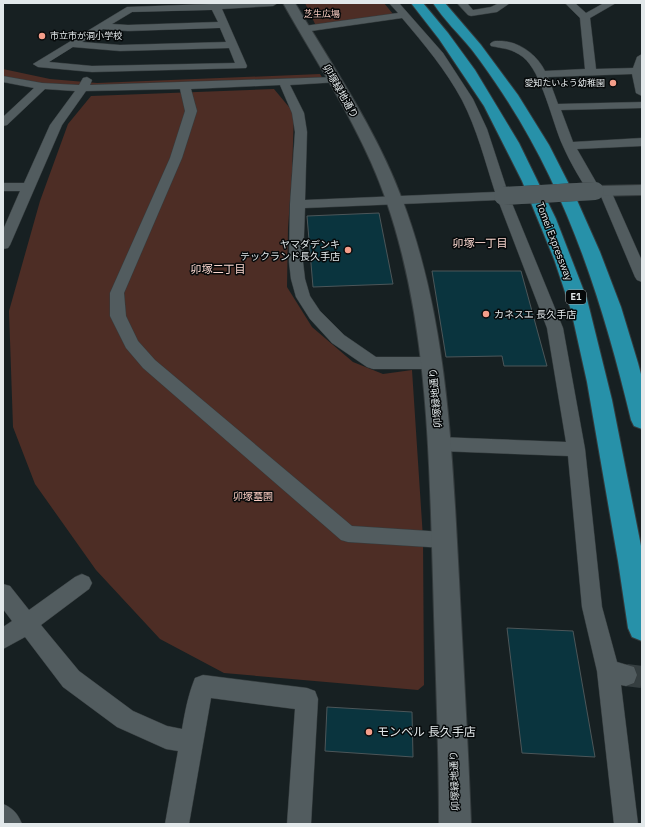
<svg xmlns="http://www.w3.org/2000/svg" width="645" height="827" font-family="'IBM Plex Sans','Noto Sans JP',sans-serif">
	<style>
		.green { fill: #4d2d25 }
		.building { fill: #0a343e; stroke: #4c5659 }
		.lines { fill: none; stroke-linecap: round; stroke-linejoin: round }
		.street-tunnel { stroke: #353e40; stroke-width: 22; stroke-dasharray: 22 11; stroke-linecap: butt }
		.street-casing { stroke: #343b3d; stroke-width: 1 }
		.secondary-casing { stroke: #343b3d; stroke-width: 2 }
		.highway-casing { stroke: #343b3d; stroke-width: 2 }
		.street { fill: #525c5f; fill-rule: evenodd }
		.secondary { fill: #525c5f; fill-rule: evenodd }
		.highway { fill: #2791a9; fill-rule: evenodd }
		.secondary-bridge-casing { stroke: #343b3d; stroke-width: 18; stroke-linecap: butt }
		.secondary-bridge { stroke: #525c5f; stroke-width: 18 }
		.poi-dot { fill: #f49e8a; stroke: #06090a; stroke-width: 1.5 }
		.labels { text-anchor: middle; stroke-width: 3; stroke-linejoin: round; paint-order: stroke }
		.far-park-label { font-size: 9px; fill: #facdc2; stroke: #06090a }
		.far-poi-label { font-size: 9px; fill: #e2e8ea; stroke: #06090a; text-anchor: start }
		.shield { fill: #06090a; stroke: #a0a5a7; stroke-width: 1 }
		.shield-label { font-size: 9px; font-weight: bold; fill: #e2e8ea }
		.street-label { font-size: 10px; fill: #e2e8ea; stroke: #06090a }
		.poi-label { font-size: 10px; fill: #e2e8ea; stroke: #06090a; text-anchor: end }
		.park-label { font-size: 10px; fill: #facdc2; stroke: #06090a }
		.neighbourhood-label { font-size: 11px; fill: #fad7cf; stroke: #06090a }
		.near-poi-label { font-size: 12px; fill: #e2e8ea; stroke: #06090a; text-anchor: start }
	</style>
	<rect width="100%" height="100%" fill="#172022"/>
	<!-- green -->
	<path class="green" d="M 305,3 L 384,3 L 393,14 L 316,26 Z
		M 3,69 L 50,79 L 97,83 L 320,74 L 323,79 L 93,87 L 45,84 L 3,76 Z
		M 274,89 L 294,113 L 292,173 L 288,228 L 287,287 L 312,327 L 353,362 L 383,374 L 412,370 L 423,538 L 424,685 L 418,690 L 224,673 L 160,639 L 96,570 L 35,484 L 13,427 L 9,311 L 40,201 L 68,124 L 91,96 Z"/>
	<!-- building -->
	<path class="building" d="M 379,213 L 393,284 L 313,287 L 307,216 Z
		M 432,271 L 521,271 L 547,366 L 504,366 L 502,356 L 446,357 Z
		M 507,628 L 573,631 L 595,757 L 522,753 Z
		M 327,707 L 412,712 L 413,757 L 325,751 Z"/>
	<g class="lines">
		<!-- street-tunnel -->
		<path class="street-tunnel" d="M 626,675 L 642,677"/>
		<!-- street casing -->
		<g class="street-casing">
			<path id="street" d="M 209,3 L 278,3 L 273,6 L 222,9 L 247,66 L 246,68 L 92,72 L 38,67 L 33,64 L 127,7 L 210,4 ZM 212,10 L 218,22 L 128,25 L 112,24 L 132,12 ZM 220,28 L 226,42 L 120,45 L 82,42 L 103,29 L 128,31 ZM 73,47 L 120,51 L 229,48 L 235,63 L 92,66 L 49,62 Z
				M 389,3 L 399,3 L 443,53 L 473,99 L 487,129 L 509,196 L 563,328 L 585,449 L 602,607 L 617,662 L 634,667 L 637,675 L 634,683 L 626,686 L 621,685 L 638,824 L 614,824 L 597,671 L 582,607 L 568,456 L 439,451 L 433,449 L 430,444 L 433,439 L 439,437 L 566,442 L 547,328 L 498,200 L 305,208 L 303,262 L 305,279 L 310,296 L 320,311 L 344,335 L 376,357 L 431,357 L 437,359 L 439,363 L 437,367 L 431,369 L 373,369 L 367,367 L 332,343 L 310,319 L 296,297 L 291,279 L 289,262 L 290,204 L 295,132 L 292,113 L 280,85 L 191,89 L 197,111 L 182,158 L 124,293 L 126,316 L 138,341 L 155,360 L 352,526 L 444,532 L 451,534 L 454,540 L 451,546 L 444,548 L 348,542 L 341,540 L 143,368 L 126,348 L 110,316 L 110,293 L 170,158 L 185,111 L 180,89 L 86,91 L 62,125 L 10,245 L 8,248 L 3,249 L 3,230 L 20,191 L 3,191 L 3,183 L 24,183 L 50,125 L 75,91 L 45,89 L 7,125 L 3,126 L 3,117 L 34,88 L 3,82 L 3,76 L 42,83 L 79,85 L 83,78 L 87,77 L 92,80 L 90,85 L 335,77 L 340,80 L 339,82 L 290,85 L 304,113 L 307,132 L 305,200 L 495,192 C 485,161 477,129 462,100 C 446,70 424,44 402,18 L 304,32 L 299,29 L 304,26 L 398,13 Z
				M 457,3 L 467,3 L 473,10 L 491,7 L 499,3 L 510,3 L 497,12 L 471,16 L 468,15 Z
				M 565,3 L 575,3 L 586,13 L 604,3 L 616,3 L 590,18 L 596,69 L 633,68 L 637,57 L 642,54 L 642,96 L 636,93 L 632,74 L 548,77 L 558,104 L 642,102 L 642,108 L 561,110 L 573,142 L 642,138 L 642,146 L 577,149 L 600,189 L 605,187 L 610,188 L 611,191 L 642,261 L 642,282 L 637,280 L 635,277 L 600,194 L 595,195 L 590,194 C 580,179 570,162 563,146 C 552,122 542,72 523,57 C 511,48 504,49 491,46 L 490,44 C 493,40 497,41 502,41 C 520,42 537,55 545,71 L 585,69 L 580,18 Z
				M 82,574 L 89,577 L 92,583 L 89,589 L 41,625 L 79,671 L 133,711 L 167,726 L 182,729 C 185,712 188,695 195,678 L 203,675 L 307,688 L 315,691 L 318,699 L 311,824 L 287,824 L 295,709 L 211,698 L 189,824 L 165,824 L 178,751 L 166,749 L 117,727 L 63,687 L 25,637 L 3,649 L 3,627 L 12,621 L 3,609 L 3,584 L 10,586 L 29,610 L 75,577 Z
				M 3,804 C 13,808 18,814 22,824 L 3,824 Z"/>
		</g>
		<!-- secondary casing -->
		<g class="secondary-casing">
			<path id="secondary" d="M 283,3 L 295,3 C 333,67 376,129 402,199 C 448,320 452,452 459,579 C 463,661 468,742 471,824 L 439,824 C 439,743 435,662 433,580 C 429,452 428,322 386,200 C 362,130 319,67 283,3 Z
				M 642,185 L 642,195 L 595,196 L 589,195 L 587,191 L 589,187 L 595,186 Z"/>
		</g>
		<!-- highway casing -->
		<g class="highway-casing">
			<path id="highway" d="M 411,3 L 423,3 L 448,33 L 475,70 L 519,143 L 556,219 L 587,299 L 612,400 L 642,551 L 642,641 L 632,637 L 628,628 L 618,561 L 587,382 L 571,310 L 554,259 L 522,181 L 484,106 L 439,39 Z
				M 433,3 L 445,3 L 481,45 L 518,95 L 549,145 L 576,198 L 600,252 L 621,307 L 638,363 L 642,378 L 642,429 L 634,426 L 631,420 C 604,307 568,192 503,94 C 493,79 483,64 472,50 C 459,34 444,20 433,3 Z"/>
		</g>
		<!-- street -->
		<use href="#street" class="street"/>
		<!-- secondary -->
		<use href="#secondary" class="secondary"/>
		<!-- highway -->
		<use href="#highway" class="highway"/>
		<!-- secondary-bridge casing -->
		<g class="secondary-bridge-casing">
			<path id="secondary-bridge" d="M 503,196 L 595,191"/>
		</g>
		<!-- secondary-bridge -->
		<use href="#secondary-bridge" class="secondary-bridge"/>
	</g>
	<!-- markers -->
	<g class="poi-dot">
		<circle cx="42" cy="36" r="4"/>
		<circle cx="613" cy="83" r="4"/>
		<circle cx="348" cy="250" r="4"/>
		<circle cx="486" cy="314" r="4"/>
		<circle cx="369" cy="732" r="4"/>
	</g>
	<g class="labels">
		<!-- far-park labels -->
		<g class="far-park-label">
			<text x="322" y="17">芝生広場</text>
		</g>
		<!-- far-poi labels -->
		<g class="far-poi-label">
			<text x="50" y="39">市立市が洞小学校</text>
			<text x="605" y="86" text-anchor="end">愛知たいよう幼稚園</text>
		</g>
		<!-- shield labels -->
		<rect class="shield" x="566" y="290" width="20" height="14" rx="3"/>
		<g class="shield-label">
			<text x="576" y="300">E1</text>
		</g>
		<!-- street labels -->
		<g class="street-label">
			<text transform="translate(341 91) rotate(60)" y="4">卯塚緑地通り</text>
			<text transform="translate(555 241) rotate(69)" y="4">Tomei Expressway</text>
			<text transform="translate(435 398) rotate(-95)" y="4">卯塚緑地通り</text>
			<text transform="translate(454 781) rotate(-92)" y="4">卯塚緑地通り</text>
		</g>
		<!-- poi labels -->
		<g class="poi-label">
			<text x="340" y="248">ヤマダデンキ<tspan x="340" dy="12">テックランド長久手店</tspan></text>
			<text x="494" y="318" text-anchor="start">カネスエ 長久手店</text>
		</g>
		<!-- park labels -->
		<g class="park-label">
			<text x="253" y="500">卯塚墓園</text>
		</g>
		<!-- neighbourhood labels -->
		<g class="neighbourhood-label">
			<text x="480" y="247">卯塚一丁目</text>
			<text x="218" y="273">卯塚二丁目</text>
		</g>
		<!-- near-poi labels -->
		<g class="near-poi-label">
			<text x="377" y="736">モンベル 長久手店</text>
		</g>
	</g>
	<!-- border -->
	<rect width="645" height="827" fill="none" stroke="#e2e8ea" stroke-width="8"/>
</svg>
